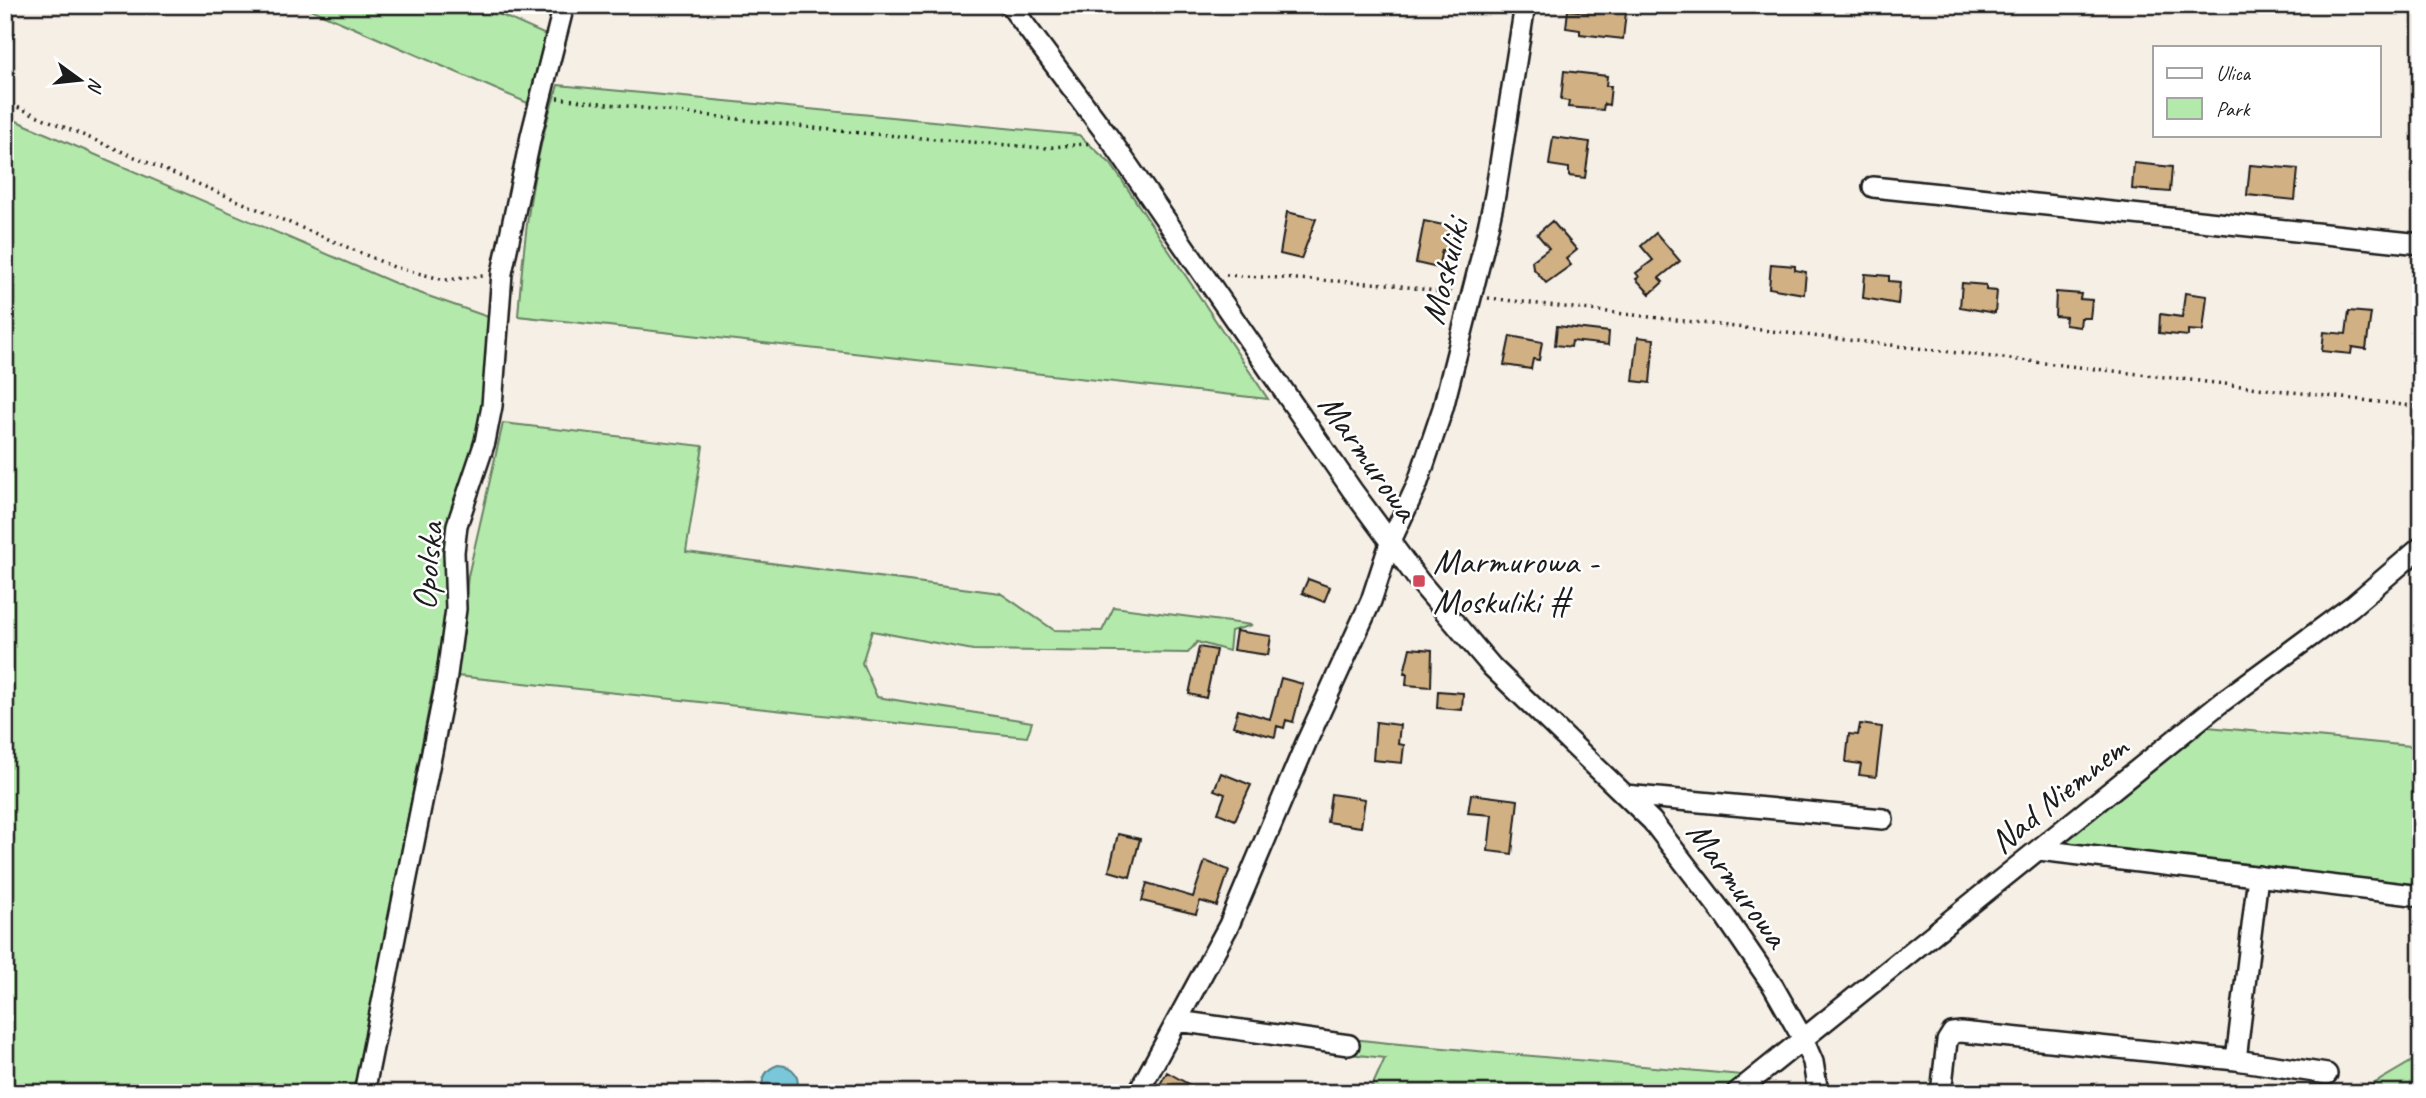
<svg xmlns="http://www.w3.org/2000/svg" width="2426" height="1098" font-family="Caveat,sans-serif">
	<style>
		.green { fill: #b3e9ab; stroke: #688264; stroke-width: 2 }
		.water { fill: #7ac7d9; stroke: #54838d; stroke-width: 2 }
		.building { fill: #d1b084; stroke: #1c1c1c; stroke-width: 2 }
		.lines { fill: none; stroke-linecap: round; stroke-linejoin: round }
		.minor-casing { stroke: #1c1c1c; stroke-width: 24 }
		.path { stroke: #1c1c1c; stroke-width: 3.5; stroke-dasharray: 2 5; stroke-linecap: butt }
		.minor { stroke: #fff; stroke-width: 19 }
		.poi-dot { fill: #d1495b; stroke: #fff; stroke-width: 2.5 }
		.labels { text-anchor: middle; stroke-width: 5; stroke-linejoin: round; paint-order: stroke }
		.street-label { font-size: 35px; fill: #1c1c1c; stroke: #fff }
		.poi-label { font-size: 35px; fill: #1c1c1c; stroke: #fff; text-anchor: start }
	</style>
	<rect width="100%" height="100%" fill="#f6efe6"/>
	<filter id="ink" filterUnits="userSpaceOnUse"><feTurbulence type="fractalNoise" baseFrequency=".0143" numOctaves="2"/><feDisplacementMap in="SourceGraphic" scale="14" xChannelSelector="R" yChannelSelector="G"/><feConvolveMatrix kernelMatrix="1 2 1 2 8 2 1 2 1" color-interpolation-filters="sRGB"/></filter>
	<g filter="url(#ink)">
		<!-- green -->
		<path class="green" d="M 301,5 L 478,5 L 546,35 L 530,104 Z
			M 558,85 L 1079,135 L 1111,164 L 1268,399 L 518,316 C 524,237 532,161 558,85 Z
			M 5,116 L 411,290 L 491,318 L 483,402 L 447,549 L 446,619 L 355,1093 L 5,1093 Z
			M 503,423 L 703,446 L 686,552 L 1000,593 L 1054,630 L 1102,631 L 1114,607 L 1252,625 L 1231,631 L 1229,651 L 1197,642 L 1188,653 L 973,650 L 872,631 L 862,663 L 877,697 L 1032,722 L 1027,737 L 457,676 L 468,576 Z
			M 2208,727 L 2421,747 L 2421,889 L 2065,842 Z
			M 1352,1039 L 1389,1043 L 1742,1075 L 1721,1093 L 1369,1093 L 1385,1058 L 1350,1054 Z
			M 2421,1056 L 2421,1093 L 2358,1093 Z"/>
		<!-- water -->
		<path class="water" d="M 778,1065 C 795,1066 801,1077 796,1093 L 762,1093 C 761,1079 765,1069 778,1065 Z"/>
		<!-- building -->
		<path class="building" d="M 1588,8 L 1626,12 L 1623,39 L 1580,34 L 1580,30 L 1566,28 L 1568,10 L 1587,12 Z
			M 1564,71 L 1607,76 L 1606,86 L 1611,86 L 1609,105 L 1604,104 L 1603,110 L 1568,107 L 1569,101 L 1561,100 Z
			M 1553,137 L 1590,142 L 1585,178 L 1569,176 L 1569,168 L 1549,165 Z
			M 2134,163 L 2172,167 L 2170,192 L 2132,189 Z
			M 2250,165 L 2298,169 L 2295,200 L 2247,195 Z
			M 1287,212 L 1316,219 L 1301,259 L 1280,254 Z
			M 1424,221 L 1453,227 L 1447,251 L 1442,250 L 1438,268 L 1416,263 Z
			M 1552,221 L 1577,250 L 1566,259 L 1571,265 L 1546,283 L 1533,268 L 1532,261 L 1549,248 L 1537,234 Z
			M 1656,233 L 1680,261 L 1659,278 L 1663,282 L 1650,294 L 1636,279 L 1639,277 L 1636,273 L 1653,260 L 1641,246 Z
			M 1771,264 L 1795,266 L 1795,270 L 1806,272 L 1804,294 L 1769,288 Z
			M 1865,274 L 1889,276 L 1889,281 L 1900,282 L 1898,304 L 1863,298 Z
			M 1962,283 L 1986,285 L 1986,290 L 1997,291 L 1995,313 L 1960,307 Z
			M 2056,292 L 2081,294 L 2080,299 L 2092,300 L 2090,318 L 2081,318 L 2080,327 L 2065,325 L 2066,317 L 2055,316 Z
			M 2185,293 L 2207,296 L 2203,331 L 2188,330 L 2188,336 L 2159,333 L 2160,314 L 2182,317 Z
			M 2349,311 L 2371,313 L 2366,349 L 2352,347 L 2351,354 L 2322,351 L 2324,332 L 2346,334 Z
			M 1557,326 L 1609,332 L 1608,345 L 1572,341 L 1571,347 L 1555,345 Z
			M 1510,336 L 1542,342 L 1539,360 L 1533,359 L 1531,369 L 1504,365 Z
			M 1638,337 L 1654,339 L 1650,383 L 1633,381 Z
			M 1308,579 L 1330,587 L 1324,602 L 1302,593 Z
			M 1236,631 L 1271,636 L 1268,655 L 1233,650 Z
			M 1199,647 L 1216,650 L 1206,698 L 1189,694 Z
			M 1410,648 L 1432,650 L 1431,687 L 1406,685 L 1407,673 L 1404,673 Z
			M 1281,678 L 1303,684 L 1293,722 L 1286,720 L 1284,728 L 1277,726 L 1275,737 L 1233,726 L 1238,710 L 1270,719 Z
			M 1438,691 L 1463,693 L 1462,710 L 1437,708 Z
			M 1376,722 L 1400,725 L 1398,744 L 1404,745 L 1402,763 L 1373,760 Z
			M 1860,724 L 1882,727 L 1876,777 L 1859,775 L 1861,764 L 1846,762 L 1849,734 L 1858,735 Z
			M 1221,773 L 1251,785 L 1235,820 L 1218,813 L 1225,794 L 1214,790 Z
			M 1331,794 L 1365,799 L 1361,827 L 1327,822 Z
			M 1471,794 L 1518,800 L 1512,854 L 1488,851 L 1492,815 L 1468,813 Z
			M 1118,834 L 1140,839 L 1130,877 L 1109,871 Z
			M 1205,861 L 1229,870 L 1217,906 L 1200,901 L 1196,914 L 1142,901 L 1147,883 L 1193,897 Z
			M 1167,1072 L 1204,1093 L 1155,1093 Z"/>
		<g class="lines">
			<!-- minor casing -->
			<g class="minor-casing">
				<path id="minor" d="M 1010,5 L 1110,139 L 1352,490 L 1419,581 L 1492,667 L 1652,821 L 1725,916 L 1773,986 L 1803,1039 L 1813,1062 L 1818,1093
					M 1873,187 L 2421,244
					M 1625,795 L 1883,819
					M 2039,850 L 2421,896
					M 1178,1021 L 1349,1045
					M 2236,1060 L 2258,876
					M 1139,1091 L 1229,925 L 1306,743 L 1371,601 L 1390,543 L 1417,485 L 1443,408 L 1483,250 L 1495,195 L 1525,5
					M 364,1093 L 446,682 L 456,609 L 454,552 L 457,525 L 485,442 L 492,406 L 502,273 L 531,136 L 564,5
					M 1736,1093 L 2219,704 L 2352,606 L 2421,547
					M 1941,1093 L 1947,1041 L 1952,1033 L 1961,1032 L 2236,1060 L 2327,1074"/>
			</g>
			<!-- path -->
			<path class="path" d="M 557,98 L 849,132 L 1044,148 L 1093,143
				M 5,102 L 394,267 L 445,280 L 483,276
				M 1226,275 L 1387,284 L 1456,294
				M 1488,298 L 2421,407"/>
			<!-- minor -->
			<use href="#minor" class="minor"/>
		</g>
	</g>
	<!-- markers -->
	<rect class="poi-dot" x="1412" y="574" width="14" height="14" rx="3.5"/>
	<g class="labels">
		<!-- street labels -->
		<g class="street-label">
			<text transform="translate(1444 271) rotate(-76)" y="12">Moskuliki</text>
			<text transform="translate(1369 457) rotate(55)" y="12">Marmurowa</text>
			<text transform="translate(427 566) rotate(-85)" y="12">Opolska</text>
			<text transform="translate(2058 794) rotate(-39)" y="12">Nad Niemnem</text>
			<text transform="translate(1738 884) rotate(54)" y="12">Marmurowa</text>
		</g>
		<!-- poi labels -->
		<g class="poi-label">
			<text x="1433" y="573">Marmurowa -<tspan x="1433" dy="40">Moskuliki #</tspan></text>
		</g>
	</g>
	<!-- margin -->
	<rect width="2426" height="1098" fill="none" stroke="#fff" stroke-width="28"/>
	<rect x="14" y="14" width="2398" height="1070" fill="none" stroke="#1c1c1c" stroke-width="2.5" filter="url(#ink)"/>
	<!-- legend -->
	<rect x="2153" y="46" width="228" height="91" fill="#ffffff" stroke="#a4a4a4" stroke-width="2"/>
	<rect x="2167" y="68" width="35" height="10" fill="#ffffff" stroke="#a4a4a4" stroke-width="2"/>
	<text x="2216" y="80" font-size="21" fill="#1c1c1c">Ulica</text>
	<rect x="2167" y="98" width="35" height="21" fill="#b3e9ab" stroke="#a4a4a4" stroke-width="2"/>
	<text x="2216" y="116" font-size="21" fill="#1c1c1c">Park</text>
	<!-- north arrow -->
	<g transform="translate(80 80) rotate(105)" stroke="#ffffff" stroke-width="5" paint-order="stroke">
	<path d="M0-5L12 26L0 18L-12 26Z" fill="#1c1c1c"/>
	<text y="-10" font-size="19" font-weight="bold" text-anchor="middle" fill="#1c1c1c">N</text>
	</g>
</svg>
